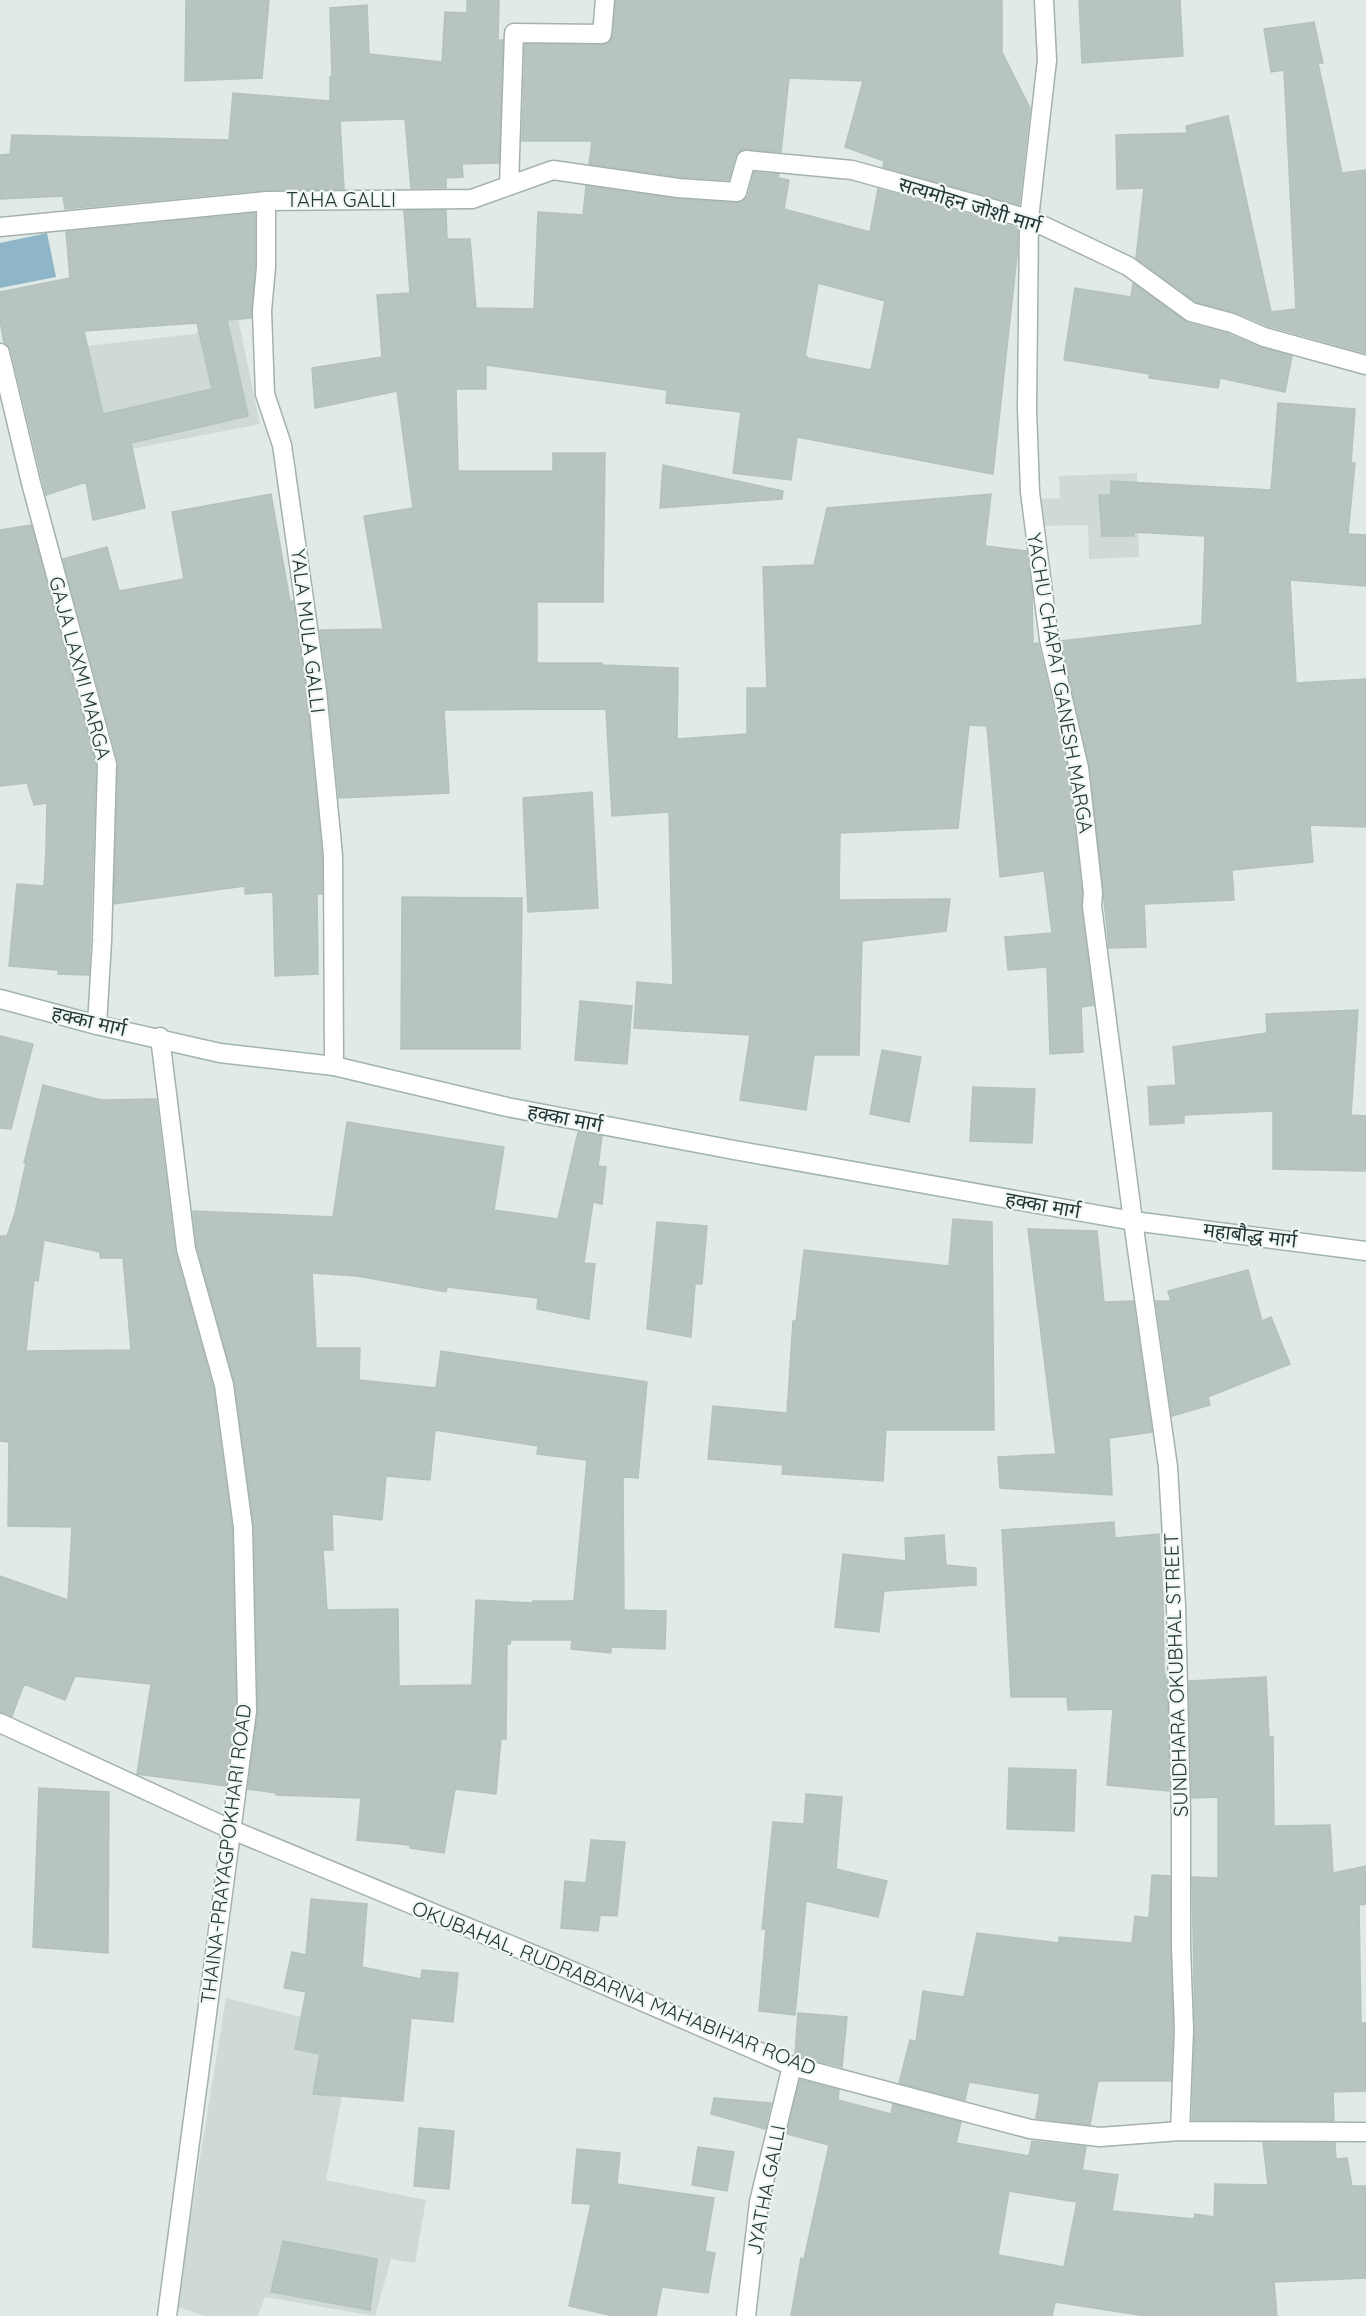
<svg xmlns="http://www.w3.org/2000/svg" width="1366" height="2316" font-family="Quicksand,'Noto Sans Devanagari',sans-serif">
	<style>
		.built { fill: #cfd9d6 }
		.water { fill: #8fb6c8 }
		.building { fill: #b7c4c1; stroke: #b4c2bf; stroke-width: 1.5; fill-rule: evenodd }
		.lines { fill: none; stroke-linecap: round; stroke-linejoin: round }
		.minor-casing { stroke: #a4b1ae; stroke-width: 21 }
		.secondary-casing { stroke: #a1b4b0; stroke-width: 21 }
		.minor { stroke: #fff; stroke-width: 18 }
		.secondary { stroke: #fff; stroke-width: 18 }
		.labels { text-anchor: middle; stroke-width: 4.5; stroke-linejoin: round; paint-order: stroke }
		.street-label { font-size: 20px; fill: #233836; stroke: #f1f7f5 }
	</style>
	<rect width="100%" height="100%" fill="#e1eae7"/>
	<!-- built -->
	<path class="built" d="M 238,318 L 260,424 L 80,459 L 87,346 L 194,334 L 222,321 Z
		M 1137,473 L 1139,557 L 1089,559 L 1088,525 L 1039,526 L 1038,499 L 1060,498 L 1059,476 Z
		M 226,1998 L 301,2017 L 355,2027 L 326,2180 L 426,2200 L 415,2263 L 391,2259 L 375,2316 L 265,2297 L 258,2316 L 204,2316 L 176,2306 Z"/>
	<!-- water -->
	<path class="water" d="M 47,233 L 56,277 L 0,288 L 0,243 Z"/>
	<!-- building -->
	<path class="building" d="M 186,0 L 269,0 L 262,78 L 185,81 Z
		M 467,0 L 499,0 L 498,40 L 503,40 L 499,163 L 462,164 L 463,177 L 446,178 L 446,188 L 411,188 L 405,119 L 340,121 L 344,189 L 265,190 L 65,209 L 63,196 L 0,199 L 0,155 L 10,154 L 12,135 L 229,140 L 233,93 L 330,101 L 330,77 L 332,77 L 330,8 L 367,5 L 369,54 L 442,62 L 445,12 L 467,13 Z
		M 616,0 L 1002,0 L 1002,52 L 1030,108 L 1019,205 L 883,167 L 884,161 L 845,147 L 863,81 L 789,78 L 781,152 L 741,150 L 735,157 L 729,180 L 679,177 L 589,164 L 592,141 L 522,141 L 525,44 L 607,44 L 613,36 Z
		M 1079,0 L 1180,0 L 1183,56 L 1082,63 Z
		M 1314,22 L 1323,63 L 1318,63 L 1342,173 L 1366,170 L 1366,353 L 1268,326 L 1235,312 L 1196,302 L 1136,258 L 1144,188 L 1117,189 L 1116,135 L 1187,133 L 1186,126 L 1228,116 L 1271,312 L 1296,309 L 1284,70 L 1271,72 L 1264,29 Z
		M 754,172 L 779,174 L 778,178 L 789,180 L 784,209 L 870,232 L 878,189 L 1018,228 L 1017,256 L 993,474 L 797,437 L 791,480 L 733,473 L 741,412 L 666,403 L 667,390 L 486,365 L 486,389 L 456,389 L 458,471 L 553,471 L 553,453 L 605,453 L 603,602 L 537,602 L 537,663 L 602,663 L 602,665 L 678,668 L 677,739 L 747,734 L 747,688 L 767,688 L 763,567 L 814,565 L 827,508 L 991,494 L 985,546 L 1026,551 L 1032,592 L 1033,644 L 1038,643 L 1068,770 L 1082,893 L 1081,907 L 1094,1005 L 1081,1007 L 1083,1052 L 1050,1054 L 1047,967 L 1008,970 L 1005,937 L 1052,933 L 1044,871 L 1000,877 L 987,726 L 969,725 L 958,828 L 840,833 L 839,900 L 950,899 L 946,931 L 862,941 L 859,1055 L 814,1055 L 806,1110 L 740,1100 L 750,1035 L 634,1028 L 637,982 L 673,985 L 669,812 L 612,816 L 606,709 L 444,710 L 449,793 L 339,798 L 328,690 L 320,630 L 383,629 L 364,516 L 413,508 L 397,391 L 315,408 L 312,368 L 382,357 L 377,295 L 410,293 L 404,211 L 446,210 L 447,239 L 470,239 L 476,308 L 534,309 L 538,212 L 583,215 L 586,186 L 677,199 L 741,203 L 748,196 ZM 818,283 L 885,301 L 871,370 L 807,358 L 807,356 L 805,356 Z
		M 255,213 L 255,266 L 251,318 L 227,320 L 248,416 L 131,443 L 145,508 L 93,520 L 86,482 L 46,495 L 11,350 L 4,343 L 0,320 L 0,292 L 70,278 L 66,232 ZM 197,323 L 212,389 L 103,414 L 84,331 Z
		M 1133,283 L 1188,323 L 1228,334 L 1260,347 L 1292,356 L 1285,392 L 1220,378 L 1218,388 L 1149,378 L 1150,374 L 1064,360 L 1075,288 L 1131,297 Z
		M 1278,403 L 1355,409 L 1351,463 L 1355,463 L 1348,534 L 1366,535 L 1366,586 L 1290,580 L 1296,683 L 1366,679 L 1366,827 L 1310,825 L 1313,862 L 1232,870 L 1234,900 L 1144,904 L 1146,947 L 1109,948 L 1090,767 L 1061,641 L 1202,625 L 1205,536 L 1133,532 L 1134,536 L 1102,536 L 1099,495 L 1111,495 L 1111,481 L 1271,490 Z
		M 663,465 L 783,491 L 782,499 L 660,508 Z
		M 271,494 L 290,601 L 293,601 L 306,692 L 322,856 L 322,894 L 317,894 L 318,974 L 275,976 L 273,892 L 245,894 L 245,886 L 114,904 L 118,761 L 63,559 L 107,547 L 119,591 L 184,579 L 172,512 Z
		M 31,525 L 96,765 L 89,975 L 58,974 L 58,970 L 9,966 L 17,884 L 44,886 L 46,849 L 47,803 L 34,805 L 27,783 L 0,786 L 0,530 Z
		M 592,792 L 598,908 L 528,912 L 523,798 Z
		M 402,897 L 522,898 L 520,1049 L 401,1049 Z
		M 580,1001 L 632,1006 L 627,1064 L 575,1060 Z
		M 1358,1010 L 1351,1115 L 1366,1116 L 1366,1171 L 1273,1169 L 1273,1111 L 1184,1115 L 1184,1123 L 1150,1125 L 1148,1087 L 1176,1085 L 1173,1047 L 1267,1033 L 1266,1014 Z
		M 0,1036 L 33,1044 L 11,1129 L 0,1128 Z
		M 882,1050 L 921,1057 L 909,1122 L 870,1114 Z
		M 43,1085 L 101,1100 L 156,1099 L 175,1251 L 213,1387 L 232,1528 L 236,1710 L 226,1786 L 137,1774 L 151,1684 L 75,1676 L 65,1700 L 24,1684 L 12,1716 L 0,1712 L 0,1576 L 68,1600 L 72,1527 L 8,1526 L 9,1442 L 0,1441 L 0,1236 L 7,1236 L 15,1213 L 26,1163 L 24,1163 ZM 44,1240 L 100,1252 L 100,1258 L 123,1258 L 131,1350 L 26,1351 L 34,1280 L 38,1281 Z
		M 973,1087 L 1035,1089 L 1032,1143 L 970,1141 Z
		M 347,1122 L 504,1147 L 494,1210 L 558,1219 L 578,1132 L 602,1136 L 598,1166 L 606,1167 L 602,1204 L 593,1202 L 584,1263 L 595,1264 L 589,1319 L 537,1309 L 538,1298 L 447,1287 L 446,1292 L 357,1276 L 312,1273 L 316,1348 L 360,1348 L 359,1380 L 436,1388 L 441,1351 L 647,1382 L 638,1478 L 623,1477 L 624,1610 L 666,1611 L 665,1649 L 611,1647 L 611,1653 L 571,1649 L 572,1640 L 511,1640 L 510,1644 L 507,1644 L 506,1739 L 501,1739 L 496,1794 L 455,1789 L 444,1853 L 410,1848 L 410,1845 L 357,1840 L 361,1798 L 276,1795 L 276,1793 L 248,1789 L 258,1711 L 254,1526 L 235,1384 L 197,1247 L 193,1211 L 333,1217 ZM 435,1430 L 538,1446 L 537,1454 L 587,1460 L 574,1601 L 533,1601 L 533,1603 L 476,1600 L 472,1685 L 399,1686 L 398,1609 L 327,1610 L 323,1550 L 333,1550 L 332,1514 L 382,1520 L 386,1476 L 430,1480 Z
		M 953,1219 L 992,1222 L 994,1430 L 886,1430 L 883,1481 L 782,1474 L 783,1465 L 708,1459 L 713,1406 L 787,1413 L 793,1321 L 796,1321 L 804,1250 L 949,1266 Z
		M 657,1222 L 707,1226 L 702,1284 L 695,1284 L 691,1337 L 647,1329 Z
		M 1028,1229 L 1097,1231 L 1104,1302 L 1133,1301 L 1152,1432 L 1109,1438 L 1112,1495 L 1000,1488 L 998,1457 L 1056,1454 Z
		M 1248,1270 L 1262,1321 L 1271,1317 L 1290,1364 L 1208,1397 L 1210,1405 L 1172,1416 L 1156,1301 L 1171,1301 L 1168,1291 Z
		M 1114,1522 L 1115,1538 L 1159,1534 L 1163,1598 L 1164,1670 L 1167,1683 L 1169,1791 L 1107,1785 L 1113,1709 L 1068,1710 L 1067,1697 L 1011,1697 L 1002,1530 Z
		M 944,1535 L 946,1565 L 976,1568 L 976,1585 L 884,1591 L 879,1632 L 835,1627 L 843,1554 L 906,1561 L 905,1538 Z
		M 1266,1677 L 1269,1737 L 1273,1737 L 1274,1826 L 1330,1825 L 1333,1873 L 1366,1866 L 1366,1904 L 1359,1905 L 1361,2023 L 1366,2023 L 1366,2091 L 1333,2092 L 1334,2121 L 1192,2120 L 1195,2030 L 1192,1877 L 1218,1878 L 1218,1797 L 1192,1798 L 1189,1681 Z
		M 1009,1768 L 1076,1770 L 1074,1831 L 1007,1829 Z
		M 39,1788 L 109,1792 L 108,1953 L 33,1947 Z
		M 806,1794 L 842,1797 L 836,1869 L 887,1881 L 878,1917 L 806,1901 L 795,2015 L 759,2011 L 766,1929 L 762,1929 L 773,1822 L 804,1824 Z
		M 591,1840 L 625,1842 L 617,1916 L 600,1915 L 598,1931 L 561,1928 L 565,1881 L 586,1883 Z
		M 1152,1875 L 1170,1876 L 1173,2030 L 1171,2081 L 1098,2081 L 1090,2125 L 1036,2118 L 1040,2094 L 969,2082 L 965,2100 L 899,2083 L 910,2040 L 916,2041 L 923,1991 L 964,1997 L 977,1933 L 1059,1943 L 1059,1937 L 1132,1943 L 1135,1916 L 1149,1918 Z
		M 311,1899 L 367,1904 L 362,1967 L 421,1979 L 422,1970 L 458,1973 L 453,2022 L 411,2018 L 403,2101 L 313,2094 L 320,2054 L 295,2049 L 306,1992 L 284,1988 L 292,1952 L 306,1955 Z
		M 798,2013 L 847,2017 L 842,2067 L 795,2055 Z
		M 800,2080 L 839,2090 L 838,2100 L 891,2114 L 893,2104 L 961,2122 L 956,2143 L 1029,2156 L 1032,2141 L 1086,2147 L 1082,2170 L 1118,2175 L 1112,2211 L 1194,2219 L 1195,2214 L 1214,2217 L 1215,2184 L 1268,2185 L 1263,2143 L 1335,2143 L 1336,2159 L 1347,2158 L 1352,2186 L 1366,2186 L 1366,2278 L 1274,2282 L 1277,2316 L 1146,2316 L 1055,2302 L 1052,2316 L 791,2316 L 801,2258 L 804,2259 L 829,2145 L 787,2134 ZM 1009,2191 L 1077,2202 L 1064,2267 L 998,2255 Z
		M 714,2098 L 771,2103 L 765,2129 L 711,2114 Z
		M 419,2128 L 454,2131 L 449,2189 L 414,2186 Z
		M 698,2147 L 734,2152 L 727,2191 L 692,2185 Z
		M 577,2149 L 620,2153 L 617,2184 L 714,2198 L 705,2251 L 715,2253 L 708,2293 L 662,2287 L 656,2316 L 614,2316 L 569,2306 L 591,2204 L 572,2203 Z
		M 283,2241 L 377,2259 L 370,2310 L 271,2292 Z"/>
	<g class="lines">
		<!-- minor casing -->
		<g class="minor-casing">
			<path id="minor" d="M 1044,0 L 1047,60 L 1029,219 L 1027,409 L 1030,492 L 1049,639 L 1079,768 L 1093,893 L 1092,906 L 1133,1221 L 1168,1467 L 1176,1606 L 1181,1814 L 1181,1946 L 1184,2030 L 1180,2131
				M 509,186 L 514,33 L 602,34 L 605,0
				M 266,201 L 266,267 L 262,311 L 265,394 L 282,445 L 317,691 L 333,855 L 334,1066
				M 0,227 L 266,201 L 472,199 L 553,170 L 678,188 L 737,192 L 746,160 L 852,170 L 1029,219 L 1128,266 L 1191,312 L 1232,323 L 1264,337 L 1366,365
				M 0,353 L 31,483 L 107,764 L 102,941 L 97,1025
				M 160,1037 L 186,1249 L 224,1385 L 243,1527 L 247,1711 L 167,2316
				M 0,1723 L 230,1829 L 544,1959 L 792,2066 L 1030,2129 L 1100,2137 L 1180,2131 L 1366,2132
				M 746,2316 L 759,2202 L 792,2066"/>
		</g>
		<!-- secondary casing -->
		<g class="secondary-casing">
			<path id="secondary" d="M 0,999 L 97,1025 L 220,1053 L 334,1066 L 507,1107 L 734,1150 L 1133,1221 L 1366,1251"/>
		</g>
		<!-- minor -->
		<use href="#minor" class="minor"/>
		<!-- secondary -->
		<use href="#secondary" class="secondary"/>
	</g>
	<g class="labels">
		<!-- street labels -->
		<g class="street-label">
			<text x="341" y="207">TAHA GALLI</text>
			<text transform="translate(970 205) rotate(17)" y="7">सत्यमोहन जोशी मार्ग</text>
			<text transform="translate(308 631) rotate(83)" y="7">YALA MULA GALLI</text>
			<text transform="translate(80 668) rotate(75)" y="7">GAJA LAXMI MARGA</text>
			<text transform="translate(1060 683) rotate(80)" y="7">YACHU CHAPAT GANESH MARGA</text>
			<text transform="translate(89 1021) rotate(13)" y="7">हक्का मार्ग</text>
			<text transform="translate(565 1118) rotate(11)" y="7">हक्का मार्ग</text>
			<text transform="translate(1043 1205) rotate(10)" y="7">हक्का मार्ग</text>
			<text transform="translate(1250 1235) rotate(7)" y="7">महाबौद्ध मार्ग</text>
			<text transform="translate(1176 1675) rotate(-92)" y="7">SUNDHARA OKUBHAL STREET</text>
			<text transform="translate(226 1854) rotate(-83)" y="7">THAINA-PRAYAGPOKHARI ROAD</text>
			<text transform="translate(614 1988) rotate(22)" y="7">OKUBAHAL, RUDRABARNA MAHABIHAR ROAD</text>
			<text transform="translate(766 2190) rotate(-79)" y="7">JYATHA GALLI</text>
		</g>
	</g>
</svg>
